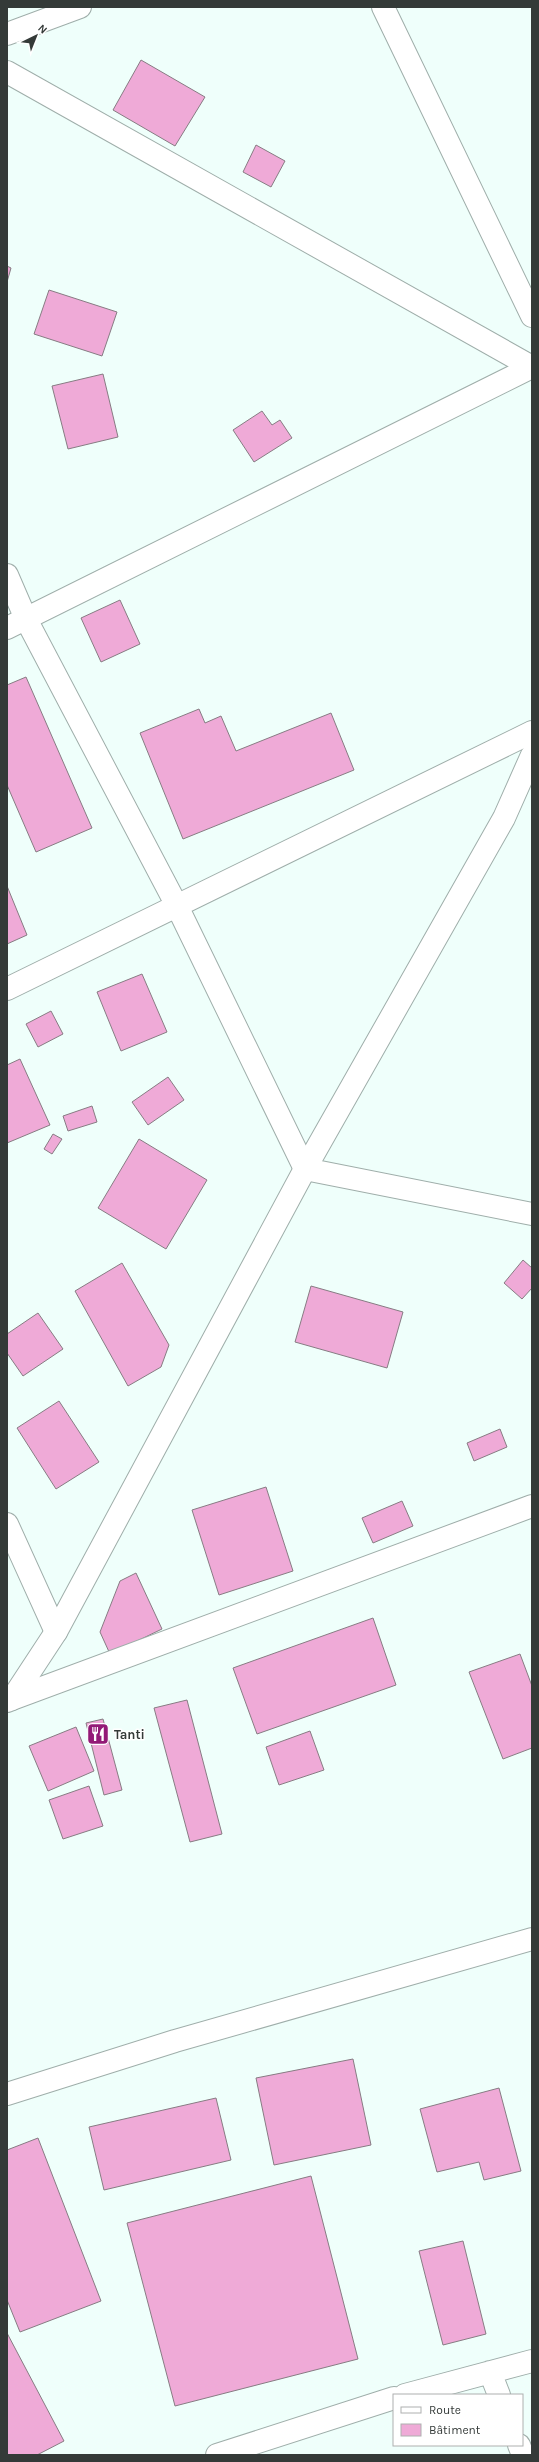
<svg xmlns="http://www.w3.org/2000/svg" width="539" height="2462" font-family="Karla,sans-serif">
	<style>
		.building { fill: #efaad7; stroke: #877c83 }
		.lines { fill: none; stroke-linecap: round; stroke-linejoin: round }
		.minor-casing { stroke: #9faeaa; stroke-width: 24 }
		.tertiary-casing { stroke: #9faeaa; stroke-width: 24 }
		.minor { stroke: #fff; stroke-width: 22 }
		.tertiary { stroke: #fff; stroke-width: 22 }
		.labels { text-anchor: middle; stroke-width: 3; stroke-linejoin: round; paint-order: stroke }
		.poi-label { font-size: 13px; font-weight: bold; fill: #343a38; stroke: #fff; text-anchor: start }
	</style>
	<rect width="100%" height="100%" fill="#effffb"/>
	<!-- building -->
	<path class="building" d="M 141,60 L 205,97 L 175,146 L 113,110 Z
		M 256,145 L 285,161 L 271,187 L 243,172 Z
		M 7,266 L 11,268 L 7,282 Z
		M 49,290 L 117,312 L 102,356 L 34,334 Z
		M 103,374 L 118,437 L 68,449 L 52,386 Z
		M 262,411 L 272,425 L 280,420 L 292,438 L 254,462 L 233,430 Z
		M 120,600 L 140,644 L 101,662 L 81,618 Z
		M 26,677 L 92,828 L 36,852 L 7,785 L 7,685 Z
		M 199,709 L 205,723 L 221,716 L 236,751 L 331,713 L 354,770 L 183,839 L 140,733 Z
		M 7,886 L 27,935 L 7,944 Z
		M 142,974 L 167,1032 L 121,1051 L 97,992 Z
		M 51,1011 L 63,1034 L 38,1047 L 26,1024 Z
		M 20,1059 L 50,1125 L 7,1143 L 7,1065 Z
		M 168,1077 L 184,1100 L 148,1125 L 132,1102 Z
		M 92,1106 L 97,1122 L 68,1131 L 63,1116 Z
		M 53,1134 L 62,1139 L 52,1154 L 44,1149 Z
		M 139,1139 L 207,1180 L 166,1249 L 98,1208 Z
		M 523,1260 L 532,1268 L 532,1288 L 522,1299 L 504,1283 Z
		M 122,1263 L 169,1345 L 161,1367 L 128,1386 L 75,1291 Z
		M 311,1286 L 403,1312 L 387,1368 L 295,1342 Z
		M 38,1313 L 63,1349 L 23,1376 L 7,1353 L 7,1334 Z
		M 59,1401 L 99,1462 L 56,1489 L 17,1428 Z
		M 500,1429 L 507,1447 L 474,1461 L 467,1443 Z
		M 266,1487 L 293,1571 L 219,1595 L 192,1510 Z
		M 402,1501 L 413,1526 L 373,1543 L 362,1518 Z
		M 136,1573 L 162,1629 L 110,1654 L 100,1632 L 120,1581 Z
		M 373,1618 L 396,1685 L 257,1734 L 233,1668 Z
		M 520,1654 L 532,1686 L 532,1748 L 503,1759 L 469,1672 Z
		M 187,1700 L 222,1834 L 190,1842 L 154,1708 Z
		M 103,1719 L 122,1790 L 104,1795 L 86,1723 Z
		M 76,1727 L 94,1771 L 48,1791 L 29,1746 Z
		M 310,1731 L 324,1770 L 279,1785 L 266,1747 Z
		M 89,1786 L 103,1826 L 63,1839 L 49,1800 Z
		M 353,2059 L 371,2145 L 274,2165 L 256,2078 Z
		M 499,2088 L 521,2171 L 484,2180 L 479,2162 L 437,2172 L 420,2109 Z
		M 216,2098 L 231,2160 L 104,2190 L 89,2127 Z
		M 38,2138 L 101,2301 L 20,2332 L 7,2300 L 7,2150 Z
		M 311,2176 L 358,2359 L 175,2406 L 127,2223 Z
		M 463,2241 L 486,2334 L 443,2345 L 419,2251 Z
		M 7,2333 L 64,2441 L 37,2455 L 7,2455 Z"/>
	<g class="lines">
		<!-- minor casing -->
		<g class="minor-casing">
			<path id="minor" d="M 383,7 L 532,316
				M 7,34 L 80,7
				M 7,575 L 26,619 L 177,906 L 305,1169 L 532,1214
				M 7,628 L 532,367
				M 7,989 L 532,732
				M 7,1524 L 56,1632
				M 12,1699 L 532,1506
				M 7,2094 L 175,2041 L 532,1939
				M 490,2372 L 499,2395
				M 405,2395 L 532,2361
				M 519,2445 L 523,2455
				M 217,2455 L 394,2398"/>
		</g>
		<!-- tertiary casing -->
		<g class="tertiary-casing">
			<path id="tertiary" d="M 7,72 L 532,367
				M 7,1701 L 12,1699 L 56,1632 L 305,1169 L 504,818 L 532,755"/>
		</g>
		<!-- minor -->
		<use href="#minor" class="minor"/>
		<!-- tertiary -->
		<use href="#tertiary" class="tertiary"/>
	</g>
	<!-- icons -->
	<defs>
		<g id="restaurant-square" transform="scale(1.15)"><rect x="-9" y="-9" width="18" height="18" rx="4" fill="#931a77" stroke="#fff"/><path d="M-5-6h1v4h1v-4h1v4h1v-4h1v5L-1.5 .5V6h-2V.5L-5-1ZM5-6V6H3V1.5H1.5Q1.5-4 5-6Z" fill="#fff"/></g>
	</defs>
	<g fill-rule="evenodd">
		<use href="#restaurant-square" x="98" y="1734"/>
	</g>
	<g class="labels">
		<!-- poi labels -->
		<g class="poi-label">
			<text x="114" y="1739">Tanti</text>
		</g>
	</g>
	<!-- border -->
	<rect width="539" height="2462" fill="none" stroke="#343a38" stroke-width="16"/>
	<!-- legend -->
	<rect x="393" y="2394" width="130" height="52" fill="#ffffff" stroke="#aeb0af"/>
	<rect x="401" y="2407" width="20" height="6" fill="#ffffff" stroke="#aeb0af"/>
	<text x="429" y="2414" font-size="12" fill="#343a38">Route</text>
	<rect x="401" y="2424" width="20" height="12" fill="#efaad7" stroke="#aeb0af"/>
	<text x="429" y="2434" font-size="12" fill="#343a38">Bâtiment</text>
	<!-- north arrow -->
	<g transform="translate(36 36) rotate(43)" stroke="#ffffff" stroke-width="3" paint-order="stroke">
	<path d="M0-3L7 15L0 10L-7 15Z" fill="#343a38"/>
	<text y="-6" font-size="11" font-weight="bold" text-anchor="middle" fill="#343a38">N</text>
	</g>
</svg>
